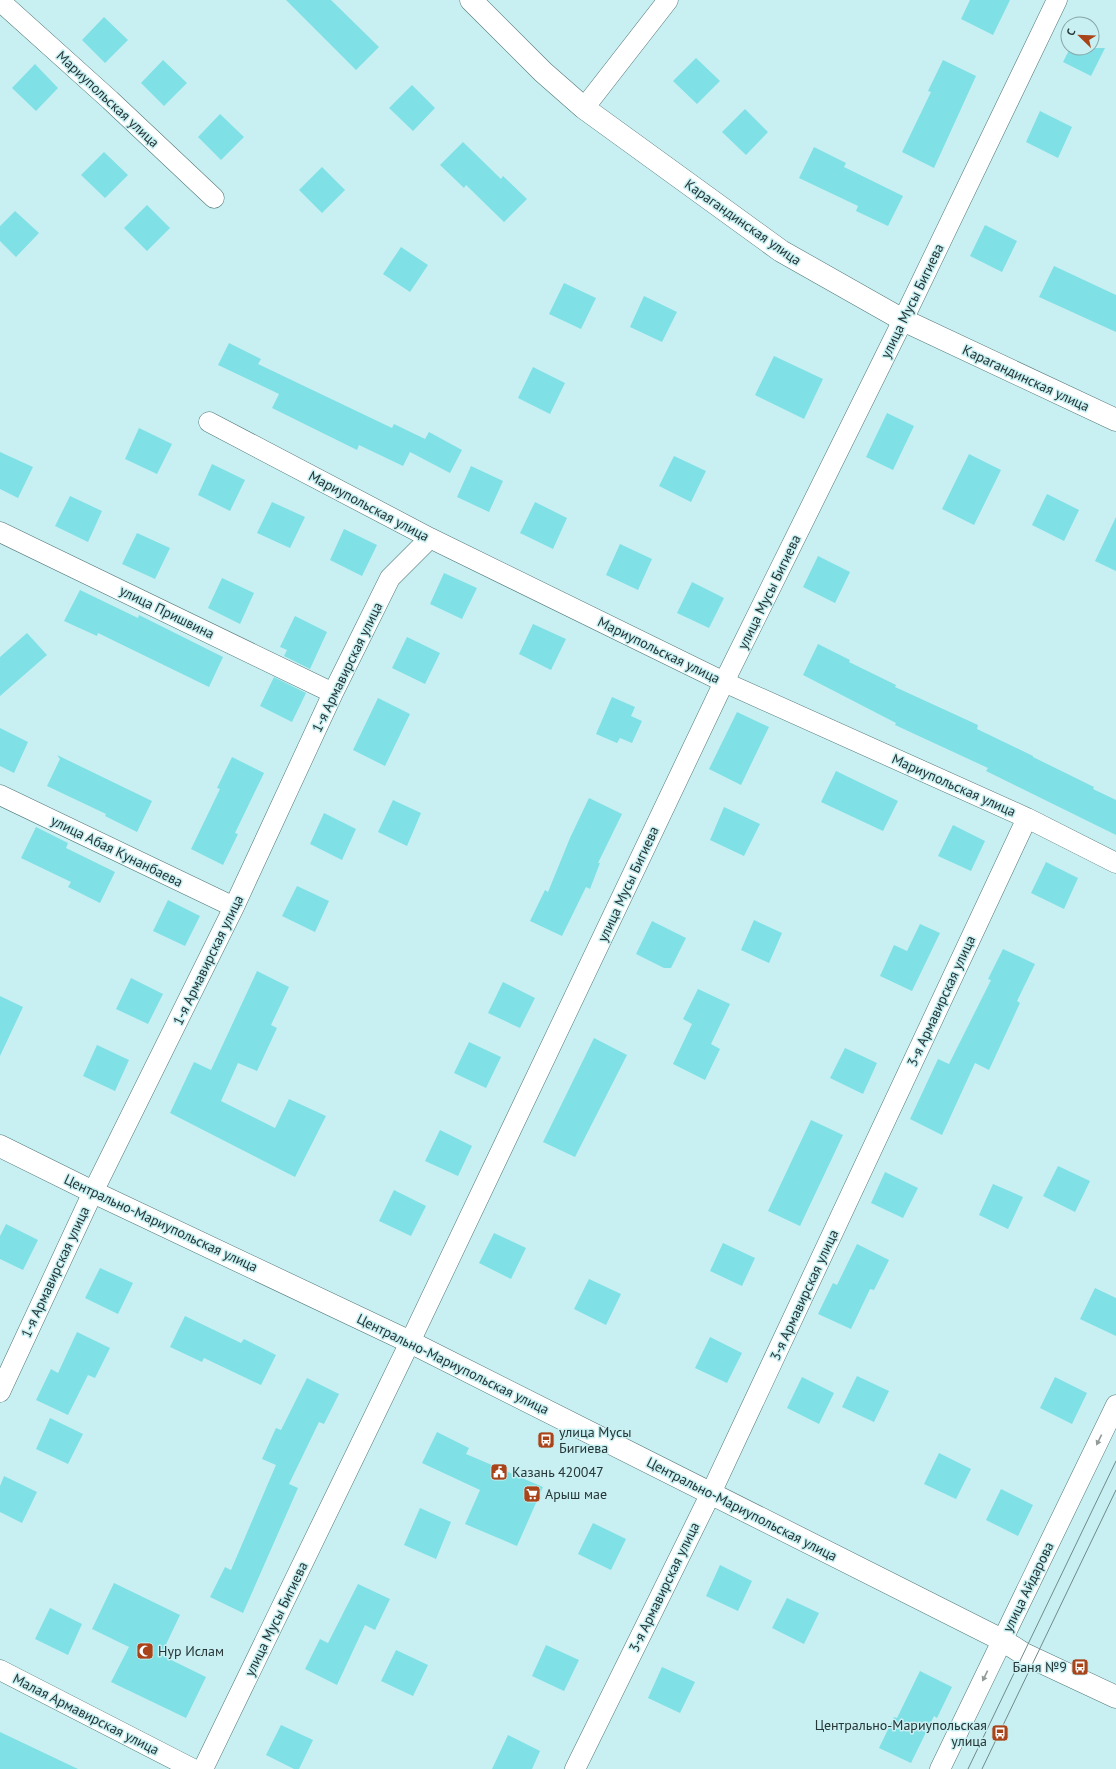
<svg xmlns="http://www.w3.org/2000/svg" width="1116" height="1769" font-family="'PT Sans',sans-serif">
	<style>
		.building { fill: #7fe0e5 }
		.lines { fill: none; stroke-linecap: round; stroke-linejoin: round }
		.minor-casing { stroke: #517677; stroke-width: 21 }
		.tertiary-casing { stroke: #517677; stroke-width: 23 }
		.minor { stroke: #fff; stroke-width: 20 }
		.tertiary { stroke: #fff; stroke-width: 22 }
		.tram { stroke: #708a8b; stroke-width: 1 }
		.oneway { fill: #929a9a }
		.labels { text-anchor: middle; stroke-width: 3; stroke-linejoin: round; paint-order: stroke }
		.street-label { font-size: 14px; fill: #263536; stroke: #c8f0f2 }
		.poi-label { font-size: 14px; fill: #263536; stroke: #c8f0f2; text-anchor: start }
	</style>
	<rect width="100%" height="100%" fill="#c8f0f2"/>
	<!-- building -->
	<path class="building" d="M 286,0 L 331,0 L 379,47 L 356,70 Z
		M 970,0 L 1010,0 L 993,35 L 961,19 Z
		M 104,17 L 128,40 L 105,63 L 82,40 Z
		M 1070,48 L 1105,48 L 1091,76 L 1063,62 Z
		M 696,58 L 720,81 L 697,104 L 673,81 Z
		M 163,60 L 187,83 L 164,106 L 141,83 Z
		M 943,60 L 976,76 L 934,168 L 902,152 L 931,92 L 928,91 Z
		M 35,64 L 58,88 L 36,111 L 12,88 Z
		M 412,85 L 435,108 L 413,131 L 389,108 Z
		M 745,109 L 768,132 L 746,155 L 722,132 Z
		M 1040,111 L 1072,127 L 1058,158 L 1026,142 Z
		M 220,114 L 244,137 L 221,160 L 198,137 Z
		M 463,142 L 501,179 L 503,176 L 527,199 L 504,222 L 466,185 L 464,188 L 440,165 Z
		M 814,147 L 846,163 L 844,167 L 903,196 L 888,226 L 856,211 L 858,206 L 799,178 Z
		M 104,152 L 128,175 L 105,198 L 81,175 Z
		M 322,167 L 345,190 L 322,213 L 299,190 Z
		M 147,205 L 170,228 L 147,251 L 124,228 Z
		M 15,211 L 39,233 L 16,257 L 0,241 L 0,226 Z
		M 985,225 L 1017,241 L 1002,272 L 970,256 Z
		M 401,247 L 428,265 L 410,292 L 383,274 Z
		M 1054,266 L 1116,295 L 1116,332 L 1039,297 Z
		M 564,283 L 596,298 L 581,329 L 549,314 Z
		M 644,296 L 677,312 L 662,342 L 630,327 Z
		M 229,343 L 261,359 L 258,364 L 392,428 L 394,424 L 425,439 L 429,432 L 462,450 L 450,473 L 410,452 L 403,466 L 359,445 L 357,450 L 272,408 L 279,394 L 218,365 Z
		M 774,356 L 823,379 L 804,419 L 755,395 Z
		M 533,367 L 565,383 L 550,414 L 518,398 Z
		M 887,413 L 914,426 L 893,470 L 866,457 Z
		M 139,428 L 172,444 L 157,474 L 125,459 Z
		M 0,452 L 33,467 L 18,498 L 0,489 Z
		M 969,454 L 1001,470 L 974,525 L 942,509 Z
		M 674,456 L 706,471 L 691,502 L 659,486 Z
		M 212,464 L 245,480 L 230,511 L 198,495 Z
		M 471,466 L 503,481 L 489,512 L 457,497 Z
		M 1047,494 L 1079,510 L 1064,541 L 1032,525 Z
		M 70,496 L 102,511 L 88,542 L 55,526 Z
		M 272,502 L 305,517 L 290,548 L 257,533 Z
		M 535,502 L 567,518 L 553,549 L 520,533 Z
		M 1116,517 L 1116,571 L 1095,561 Z
		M 344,529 L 377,545 L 362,576 L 330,560 Z
		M 137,533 L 170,548 L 155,579 L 122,564 Z
		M 620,544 L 652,559 L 638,590 L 606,575 Z
		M 818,556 L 850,572 L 835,603 L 803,587 Z
		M 444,573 L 477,588 L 462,619 L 430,604 Z
		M 222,578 L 254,593 L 240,624 L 208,608 Z
		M 692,582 L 724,598 L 709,628 L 677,613 Z
		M 80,590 L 138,618 L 139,615 L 223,657 L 209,687 L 98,633 L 97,636 L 64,621 Z
		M 295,616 L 327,632 L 310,669 L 284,656 L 287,650 L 280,647 Z
		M 533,624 L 566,639 L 551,670 L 519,654 Z
		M 27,633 L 47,655 L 0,696 L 0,657 Z
		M 407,637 L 440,653 L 425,684 L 392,668 Z
		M 818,644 L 850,660 L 849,662 L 896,685 L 895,687 L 978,725 L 977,729 L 1033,756 L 1033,757 L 1094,787 L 1093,789 L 1116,800 L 1116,835 L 986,771 L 988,768 L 895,725 L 896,723 L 803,675 Z
		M 274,677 L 306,693 L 292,722 L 260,706 Z
		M 612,697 L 635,707 L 631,716 L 642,721 L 632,743 L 620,738 L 617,743 L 596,734 Z
		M 378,698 L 410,714 L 385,766 L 353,750 Z
		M 737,712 L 769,727 L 741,785 L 709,769 Z
		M 0,728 L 28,742 L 14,773 L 0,766 Z
		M 57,755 L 152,801 L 137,832 L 105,816 L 106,814 L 47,786 L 60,759 Z
		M 232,757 L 264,773 L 235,833 L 238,834 L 223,865 L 191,849 L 220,789 L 217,788 Z
		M 836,771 L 898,801 L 883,831 L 821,802 Z
		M 589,798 L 622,814 L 598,863 L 600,863 L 590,889 L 586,887 L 562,936 L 530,921 L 545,890 L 548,892 L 570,838 Z
		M 393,800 L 421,813 L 407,846 L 378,832 Z
		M 724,807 L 760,824 L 744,856 L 710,840 Z
		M 324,813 L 356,829 L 342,860 L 310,844 Z
		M 953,825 L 985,841 L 971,871 L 938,856 Z
		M 36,827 L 68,843 L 66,848 L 115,872 L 100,903 L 68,887 L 71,882 L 21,858 Z
		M 1046,862 L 1078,878 L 1064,909 L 1031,893 Z
		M 297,886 L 329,901 L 315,932 L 282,916 Z
		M 168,900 L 200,916 L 185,946 L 153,931 Z
		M 754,920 L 782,933 L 769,963 L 741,950 Z
		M 652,921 L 686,938 L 671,968 L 664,968 L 636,954 Z
		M 920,924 L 940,933 L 912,991 L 880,976 L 894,945 L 907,951 Z
		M 1003,949 L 1035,964 L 1017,1001 L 1020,1003 L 989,1070 L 975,1063 L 942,1135 L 910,1119 L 938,1059 L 949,1064 L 991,980 L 988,979 Z
		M 257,971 L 289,987 L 271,1025 L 277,1028 L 257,1071 L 238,1063 L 221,1101 L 275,1128 L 289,1099 L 326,1116 L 295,1177 L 170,1113 L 194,1062 L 211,1070 Z
		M 131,978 L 163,994 L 148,1024 L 116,1009 Z
		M 503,982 L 535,998 L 520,1028 L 488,1013 Z
		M 698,989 L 730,1004 L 711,1044 L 720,1049 L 705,1080 L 673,1064 L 692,1024 L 683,1019 Z
		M 0,996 L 23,1007 L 0,1056 Z
		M 594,1038 L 627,1055 L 575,1157 L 543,1142 Z
		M 469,1042 L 501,1057 L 486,1088 L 454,1073 Z
		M 97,1045 L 129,1060 L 115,1091 L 83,1076 Z
		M 845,1048 L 877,1063 L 863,1094 L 830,1078 Z
		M 811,1120 L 843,1135 L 800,1226 L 768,1211 Z
		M 440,1130 L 472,1146 L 458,1176 L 425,1161 Z
		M 1058,1166 L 1090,1181 L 1075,1212 L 1043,1196 Z
		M 885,1172 L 918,1188 L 903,1218 L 871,1203 Z
		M 993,1184 L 1023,1197 L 1008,1229 L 979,1215 Z
		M 394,1190 L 426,1206 L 411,1236 L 379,1221 Z
		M 6,1224 L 38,1240 L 23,1270 L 0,1259 L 0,1236 Z
		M 494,1233 L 526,1248 L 511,1279 L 479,1263 Z
		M 723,1243 L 755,1258 L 742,1286 L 710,1271 Z
		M 857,1244 L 889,1260 L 874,1290 L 870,1289 L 851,1329 L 818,1314 L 833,1283 L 837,1285 Z
		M 100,1268 L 133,1283 L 118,1314 L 85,1298 Z
		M 589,1279 L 621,1294 L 606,1325 L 574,1309 Z
		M 1095,1288 L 1116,1298 L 1116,1336 L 1080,1319 Z
		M 185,1316 L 241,1343 L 244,1339 L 276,1355 L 261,1385 L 204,1358 L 202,1362 L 170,1347 Z
		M 77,1332 L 110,1348 L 95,1378 L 88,1375 L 68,1415 L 36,1400 L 51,1369 L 58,1373 Z
		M 710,1337 L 742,1353 L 727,1383 L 695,1368 Z
		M 857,1376 L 889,1391 L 874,1422 L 842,1407 Z
		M 802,1377 L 834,1393 L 819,1424 L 787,1408 Z
		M 1055,1377 L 1087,1393 L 1072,1424 L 1040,1408 Z
		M 307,1378 L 339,1394 L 324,1424 L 319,1422 L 289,1484 L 298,1488 L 243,1613 L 210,1597 L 225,1567 L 231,1570 L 276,1465 L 262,1459 L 276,1428 L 281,1430 Z
		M 50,1418 L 83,1434 L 68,1464 L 36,1449 Z
		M 437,1432 L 469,1448 L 466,1454 L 543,1487 L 517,1546 L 465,1524 L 480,1490 L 422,1463 Z
		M 939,1453 L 971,1469 L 956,1499 L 924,1484 Z
		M 4,1476 L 37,1492 L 22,1523 L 0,1512 L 0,1486 Z
		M 1001,1489 L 1033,1505 L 1018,1536 L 986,1520 Z
		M 420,1508 L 451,1522 L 436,1559 L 404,1545 Z
		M 593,1523 L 626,1539 L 611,1570 L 578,1554 Z
		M 720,1565 L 752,1581 L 738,1611 L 706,1596 Z
		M 114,1583 L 180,1615 L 161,1655 L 206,1677 L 186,1718 L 111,1682 L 129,1647 L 92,1629 Z
		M 358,1584 L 390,1599 L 375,1630 L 365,1625 L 337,1685 L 305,1669 L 320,1639 L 328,1643 Z
		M 787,1598 L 819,1613 L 804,1644 L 772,1628 Z
		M 50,1608 L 82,1624 L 68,1655 L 35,1639 Z
		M 546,1645 L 579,1660 L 564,1691 L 532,1676 Z
		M 396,1650 L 428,1665 L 413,1696 L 381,1681 Z
		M 662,1667 L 695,1682 L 680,1713 L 648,1698 Z
		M 920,1671 L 952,1687 L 937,1718 L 934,1716 L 911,1763 L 879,1748 L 894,1717 L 897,1718 Z
		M 281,1725 L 313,1740 L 299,1769 L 294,1769 L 266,1755 Z
		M 0,1732 L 78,1769 L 0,1769 Z
		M 508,1735 L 540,1751 L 532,1769 L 492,1769 Z"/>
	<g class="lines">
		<!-- minor casing -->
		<g class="minor-casing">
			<path id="minor" d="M 0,1 L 110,100 L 214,198
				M 584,108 L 668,0
				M 209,422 L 430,538 L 724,682 L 1027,818 L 1116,863
				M 0,532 L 333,693
				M 0,795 L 234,907
				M 0,1392 L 93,1192 L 234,907 L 333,693 L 390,578 L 430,538
				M 0,1670 L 193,1769
				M 203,1769 L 410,1342 L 724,682 L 903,320 L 1057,0
				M 575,1769 L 711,1493 L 1027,818
				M 940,1769 L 1116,1405"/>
		</g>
		<!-- tertiary casing -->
		<g class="tertiary-casing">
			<path id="tertiary" d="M 471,0 L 543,72 L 584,108 L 781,251 L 903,320 L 1116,420
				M 0,1146 L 93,1192 L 410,1342 L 1002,1640 L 1024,1654 L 1116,1697"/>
		</g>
		<!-- minor -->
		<use href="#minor" class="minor"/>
		<!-- tertiary -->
		<use href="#tertiary" class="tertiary"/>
		<!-- tram -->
		<path class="tram" d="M 968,1769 L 1116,1461
			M 982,1769 L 1116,1490"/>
	</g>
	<!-- one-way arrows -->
	<defs><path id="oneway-solid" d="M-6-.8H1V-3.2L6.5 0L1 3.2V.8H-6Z"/></defs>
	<g class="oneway">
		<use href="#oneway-solid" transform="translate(1099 1440) rotate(116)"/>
		<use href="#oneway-solid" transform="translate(985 1676) rotate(116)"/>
	</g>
	<!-- icons -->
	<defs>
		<g id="bus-square" transform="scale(0.9)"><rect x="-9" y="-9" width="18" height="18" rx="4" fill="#a9431a" stroke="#c8f0f2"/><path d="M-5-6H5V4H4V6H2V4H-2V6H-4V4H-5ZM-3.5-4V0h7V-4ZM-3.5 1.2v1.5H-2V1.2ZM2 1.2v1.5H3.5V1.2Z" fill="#fff"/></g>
		<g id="civic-square" transform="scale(0.9)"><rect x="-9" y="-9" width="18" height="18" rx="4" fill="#a9431a" stroke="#c8f0f2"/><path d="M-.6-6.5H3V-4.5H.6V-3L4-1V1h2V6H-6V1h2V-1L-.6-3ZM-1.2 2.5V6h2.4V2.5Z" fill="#fff"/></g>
		<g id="supermarket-square" transform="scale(0.9)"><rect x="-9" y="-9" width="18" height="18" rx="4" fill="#a9431a" stroke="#c8f0f2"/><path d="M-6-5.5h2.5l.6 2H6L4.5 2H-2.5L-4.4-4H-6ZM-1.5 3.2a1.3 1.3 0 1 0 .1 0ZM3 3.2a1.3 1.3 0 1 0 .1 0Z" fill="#fff"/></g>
		<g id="mosque-square" transform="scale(0.9)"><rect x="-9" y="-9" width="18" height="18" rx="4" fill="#a9431a" stroke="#c8f0f2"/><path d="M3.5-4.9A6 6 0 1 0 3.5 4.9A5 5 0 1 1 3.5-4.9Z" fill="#fff"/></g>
	</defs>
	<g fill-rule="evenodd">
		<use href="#bus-square" x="546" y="1440"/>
		<use href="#civic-square" x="499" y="1472"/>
		<use href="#supermarket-square" x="532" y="1494"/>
		<use href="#mosque-square" x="145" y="1651"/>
		<use href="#bus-square" x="1080" y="1667"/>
		<use href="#bus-square" x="1000" y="1733"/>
	</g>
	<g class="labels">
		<!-- street labels -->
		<g class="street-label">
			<text transform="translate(108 99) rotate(43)" y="5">Мариупольская улица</text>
			<text transform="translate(743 222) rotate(35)" y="5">Карагандинская улица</text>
			<text transform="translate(912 301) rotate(-64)" y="5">улица Мусы Бигиева</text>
			<text transform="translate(1026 378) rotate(25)" y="5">Карагандинская улица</text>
			<text transform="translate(369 506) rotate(28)" y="5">Мариупольская улица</text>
			<text transform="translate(769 592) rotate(-64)" y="5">улица Мусы Бигиева</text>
			<text transform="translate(167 612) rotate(26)" y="5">улица Пришвина</text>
			<text transform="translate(659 650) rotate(26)" y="5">Мариупольская улица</text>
			<text transform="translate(347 667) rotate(-64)" y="5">1-я Армавирская улица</text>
			<text transform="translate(954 785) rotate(24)" y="5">Мариупольская улица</text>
			<text transform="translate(117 851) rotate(26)" y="5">улица Абая Кунанбаева</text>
			<text transform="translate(628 884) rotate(-65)" y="5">улица Мусы Бигиева</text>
			<text transform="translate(208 960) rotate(-64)" y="5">1-я Армавирская улица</text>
			<text transform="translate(941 1001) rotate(-65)" y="5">3-я Армавирская улица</text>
			<text transform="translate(161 1223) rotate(25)" y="5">Центрально-Мариупольская улица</text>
			<text transform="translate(55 1272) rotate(-65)" y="5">1-я Армавирская улица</text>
			<text transform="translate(804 1295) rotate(-65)" y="5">3-я Армавирская улица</text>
			<text transform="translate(453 1364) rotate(26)" y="5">Центрально-Мариупольская улица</text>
			<text transform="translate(742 1509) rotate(27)" y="5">Центрально-Мариупольская улица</text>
			<text transform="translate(664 1587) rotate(-64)" y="5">3-я Армавирская улица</text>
			<text transform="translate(1028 1587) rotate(-64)" y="5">улица Айдарова</text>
			<text transform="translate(276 1619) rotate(-64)" y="5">улица Мусы Бигиева</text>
			<text transform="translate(86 1714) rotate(27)" y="5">Малая Армавирская улица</text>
		</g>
		<!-- poi labels -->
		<g class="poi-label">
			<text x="559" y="1437">улица Мусы<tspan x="559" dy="16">Бигиева</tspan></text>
			<text x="512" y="1477">Казань 420047</text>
			<text x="545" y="1499">Арыш мае</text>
			<text x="158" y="1656">Нур Ислам</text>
			<text x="1067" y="1672" text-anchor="end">Баня №9</text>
			<text x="987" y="1730" text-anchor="end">Центрально-Мариупольская<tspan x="987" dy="16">улица</tspan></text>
		</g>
	</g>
	<!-- north arrow -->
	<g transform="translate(1080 36) rotate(293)"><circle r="19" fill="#c8f0f2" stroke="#87a5a7"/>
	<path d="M0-3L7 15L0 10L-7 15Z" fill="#a9431a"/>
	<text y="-6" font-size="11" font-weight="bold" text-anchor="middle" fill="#263536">С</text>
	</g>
</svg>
